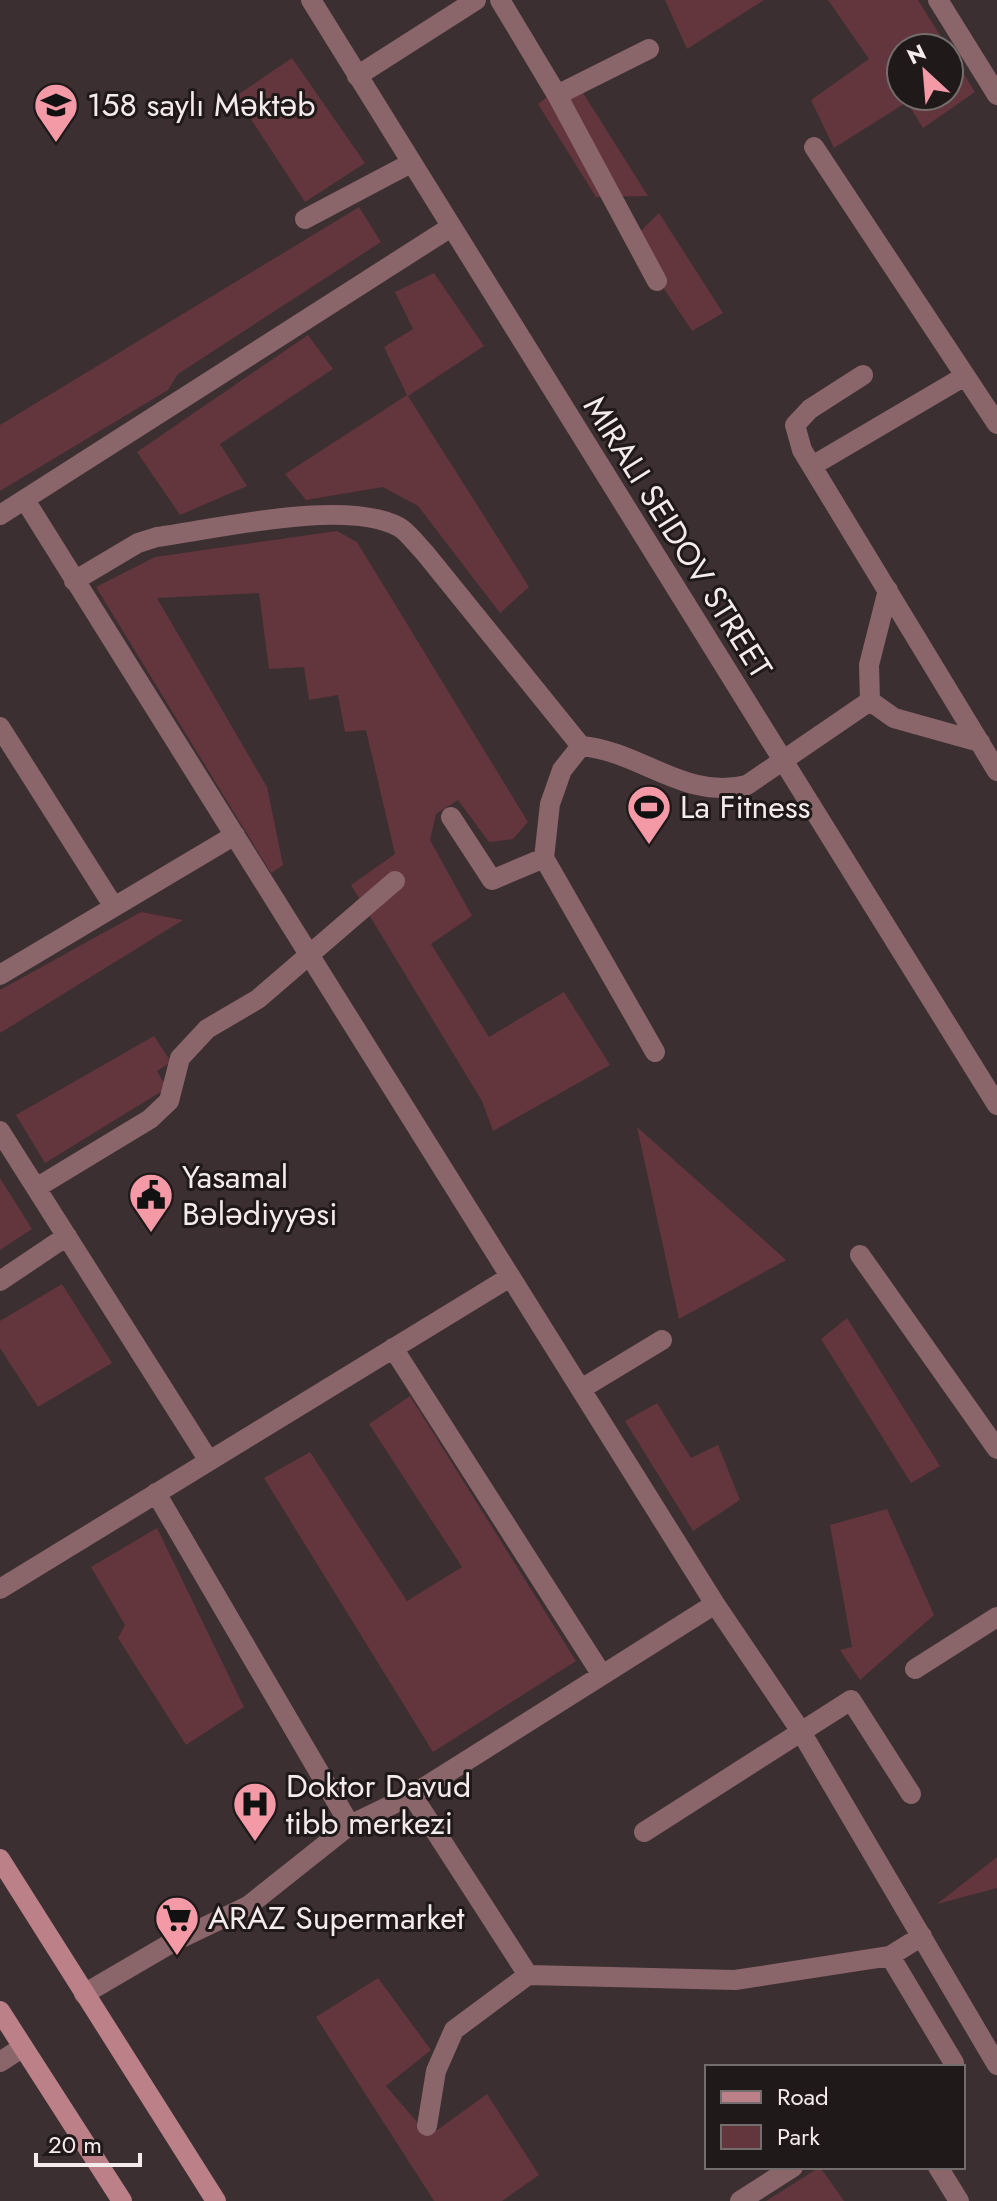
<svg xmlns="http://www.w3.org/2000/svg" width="997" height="2201" font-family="Jost,sans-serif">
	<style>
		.green { fill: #63353c }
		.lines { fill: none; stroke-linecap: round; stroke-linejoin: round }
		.service { stroke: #8a656a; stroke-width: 20 }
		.minor { stroke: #8a656a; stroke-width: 20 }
		.secondary { stroke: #bb8088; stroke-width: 20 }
		.labels { text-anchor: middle; stroke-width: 6; stroke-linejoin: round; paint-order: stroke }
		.poi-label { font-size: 32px; fill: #f4ebec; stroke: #1f191a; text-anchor: start }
		.street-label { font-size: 32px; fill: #f4ebec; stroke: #1f191a }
	</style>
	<rect width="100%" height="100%" fill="#3c2f31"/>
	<!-- green -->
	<path class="green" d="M 665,0 L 764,0 L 687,49 Z
		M 828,0 L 918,0 L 948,48 L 901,48 L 901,96 L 949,96 L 949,50 L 975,92 L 923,128 L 907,102 L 834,148 L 811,100 L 869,59 Z
		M 292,58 L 365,163 L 305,202 L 236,96 Z
		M 573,77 L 648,196 L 596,197 L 538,104 Z
		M 359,207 L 381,242 L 178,374 L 168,390 L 0,491 L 0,425 Z
		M 659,213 L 723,313 L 692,331 L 632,240 Z
		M 434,273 L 484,346 L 408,396 L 529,587 L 500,613 L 418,506 L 383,487 L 306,500 L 285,474 L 407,395 L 384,347 L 413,329 L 395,292 Z
		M 308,335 L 333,369 L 220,444 L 247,486 L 180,515 L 137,452 Z
		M 337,531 L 357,542 L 528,822 L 513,839 L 489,842 L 458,800 L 436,814 L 430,840 L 472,916 L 431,944 L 489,1037 L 564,992 L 610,1065 L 493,1131 L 482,1101 L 351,885 L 395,854 L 366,730 L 345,732 L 338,695 L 309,700 L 304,667 L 269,669 L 259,593 L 157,598 L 267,787 L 283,865 L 271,873 L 96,587 L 155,557 Z
		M 141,912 L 183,920 L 0,1033 L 0,990 Z
		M 154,1036 L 171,1062 L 157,1071 L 167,1088 L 45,1163 L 16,1115 Z
		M 637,1127 L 786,1260 L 679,1319 Z
		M 0,1178 L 32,1229 L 0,1250 Z
		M 62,1284 L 112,1363 L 38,1407 L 0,1348 L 0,1321 Z
		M 847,1318 L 940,1466 L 911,1483 L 821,1339 Z
		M 410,1396 L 576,1661 L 433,1752 L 264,1478 L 310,1452 L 407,1601 L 462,1567 L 369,1424 Z
		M 657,1403 L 691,1458 L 718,1445 L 740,1500 L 693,1531 L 625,1421 Z
		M 887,1509 L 934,1615 L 860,1680 L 840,1650 L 852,1647 L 830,1525 Z
		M 157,1528 L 244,1707 L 186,1745 L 118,1638 L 125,1625 L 91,1567 Z
		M 997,1857 L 997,1888 L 937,1904 Z
		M 378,1978 L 431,2050 L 386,2086 L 429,2136 L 487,2094 L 539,2175 L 502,2201 L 434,2201 L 316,2017 Z
		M 820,2167 L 844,2201 L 766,2201 Z"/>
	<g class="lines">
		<!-- service -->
		<path class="service" d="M 500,0 L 557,95 L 657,281
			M 557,95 L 649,49
			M 814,147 L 997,424
			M 305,219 L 411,163
			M 863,375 L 810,409 L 795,425 L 802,450 L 997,771
			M 812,466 L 965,376
			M 25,500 L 715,1604 L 800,1730 L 997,2065
			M 0,515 L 451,227
			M 74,581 L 138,543 L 157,537 C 217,529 346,498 399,527 C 408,532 417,545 425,553 L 581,746
			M 888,590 L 869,665 L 870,701 L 894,718 L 980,742
			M 0,727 L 114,907 L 235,835
			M 451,817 L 492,880 L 544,858
			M 0,975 L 114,907
			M 655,1052 L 544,858 L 550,804 L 562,770 L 581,746 C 640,751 686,801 747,785 L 870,701
			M 0,1131 L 209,1461
			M 36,1188 L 150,1119 L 169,1101 L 180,1058 L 207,1029 L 258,999 L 395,881
			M 860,1255 L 997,1449
			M 0,1281 L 67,1236
			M 393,1348 L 602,1675
			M 581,1389 L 662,1340
			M 156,1493 L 350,1825 L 412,1795 L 715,1604
			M 0,1589 L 510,1277
			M 915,1669 L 997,1617
			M 412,1795 L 528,1975
			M 644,1832 L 851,1700 L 911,1794
			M 922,1936 L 890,1956 L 954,2063
			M 84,1994 L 173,1942 L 248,1906 L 350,1825
			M 427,2126 L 436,2071 L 454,2030 L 528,1975 L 735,1980 L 890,1956
			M 938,2167 L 959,2201
			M 740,2201 L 793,2167"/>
		<!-- minor -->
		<path class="minor" d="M 311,0 L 997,1105
			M 938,0 L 997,95
			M 357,76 L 476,0
			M 0,2062 L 23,2047"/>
		<!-- secondary -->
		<path class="secondary" d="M 0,1859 L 216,2201
			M 0,2011 L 122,2201"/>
	</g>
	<!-- icons -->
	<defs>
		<g id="school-pin" transform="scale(2.3)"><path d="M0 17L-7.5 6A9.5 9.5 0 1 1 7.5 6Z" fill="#f49aa7" stroke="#1f191a"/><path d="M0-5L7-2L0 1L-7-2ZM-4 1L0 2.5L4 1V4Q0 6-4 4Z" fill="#111"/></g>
		<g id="stadium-pin" transform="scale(2.3)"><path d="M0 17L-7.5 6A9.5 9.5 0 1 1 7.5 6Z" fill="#f49aa7" stroke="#1f191a"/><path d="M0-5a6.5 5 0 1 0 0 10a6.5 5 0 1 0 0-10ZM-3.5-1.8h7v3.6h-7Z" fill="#111"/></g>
		<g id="civic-pin" transform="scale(2.3)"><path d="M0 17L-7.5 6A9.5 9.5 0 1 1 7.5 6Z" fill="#f49aa7" stroke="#1f191a"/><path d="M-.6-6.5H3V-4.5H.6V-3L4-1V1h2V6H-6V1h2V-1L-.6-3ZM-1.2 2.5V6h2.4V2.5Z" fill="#111"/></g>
		<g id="hospital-pin" transform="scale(2.3)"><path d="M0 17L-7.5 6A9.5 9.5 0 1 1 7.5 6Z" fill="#f49aa7" stroke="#1f191a"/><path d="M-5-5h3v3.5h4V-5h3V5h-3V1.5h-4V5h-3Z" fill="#111"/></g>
		<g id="supermarket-pin" transform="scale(2.3)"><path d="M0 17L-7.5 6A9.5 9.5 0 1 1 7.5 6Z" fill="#f49aa7" stroke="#1f191a"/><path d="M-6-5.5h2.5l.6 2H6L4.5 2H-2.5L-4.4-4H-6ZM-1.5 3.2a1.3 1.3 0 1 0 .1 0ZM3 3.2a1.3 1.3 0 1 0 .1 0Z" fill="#111"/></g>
	</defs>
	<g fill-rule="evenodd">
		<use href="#school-pin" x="56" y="105"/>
		<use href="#stadium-pin" x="649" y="807"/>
		<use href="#civic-pin" x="151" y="1195"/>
		<use href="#hospital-pin" x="255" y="1804"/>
		<use href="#supermarket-pin" x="177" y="1918"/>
	</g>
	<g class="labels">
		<!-- poi labels -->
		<g class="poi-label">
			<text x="87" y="116">158 saylı Məktəb</text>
			<text x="680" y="818">La Fitness</text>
			<text x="182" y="1188">Yasamal<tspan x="182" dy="37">Bələdiyyəsi</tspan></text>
			<text x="286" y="1797">Doktor Davud<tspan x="286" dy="37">tibb merkezi</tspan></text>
			<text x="208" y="1929">ARAZ Supermarket</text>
		</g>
		<!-- street labels -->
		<g class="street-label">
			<text transform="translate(678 537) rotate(58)" y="11">MIRALI SEIDOV STREET</text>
		</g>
	</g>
	<!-- legend -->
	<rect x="705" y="2065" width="260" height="104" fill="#1f191a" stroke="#746d6e" stroke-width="2"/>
	<rect x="721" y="2091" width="40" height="12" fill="#bb8088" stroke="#746d6e" stroke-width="2"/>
	<text x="777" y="2105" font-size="24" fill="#f4ebec">Road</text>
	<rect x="721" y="2125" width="40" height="24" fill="#63353c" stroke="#746d6e" stroke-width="2"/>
	<text x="777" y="2145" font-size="24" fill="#f4ebec">Park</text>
	<!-- north arrow -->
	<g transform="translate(925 72) rotate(334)"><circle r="38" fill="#1f191a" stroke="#746d6e" stroke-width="2"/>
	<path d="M0-6L14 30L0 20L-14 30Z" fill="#f49aa7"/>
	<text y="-12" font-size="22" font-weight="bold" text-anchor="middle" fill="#f4ebec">N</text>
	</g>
	<!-- scale -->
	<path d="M36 2153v12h104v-12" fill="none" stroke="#f4ebec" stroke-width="4"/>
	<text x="48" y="2153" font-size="24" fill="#f4ebec" stroke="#1f191a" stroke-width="6" paint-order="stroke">20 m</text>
</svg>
